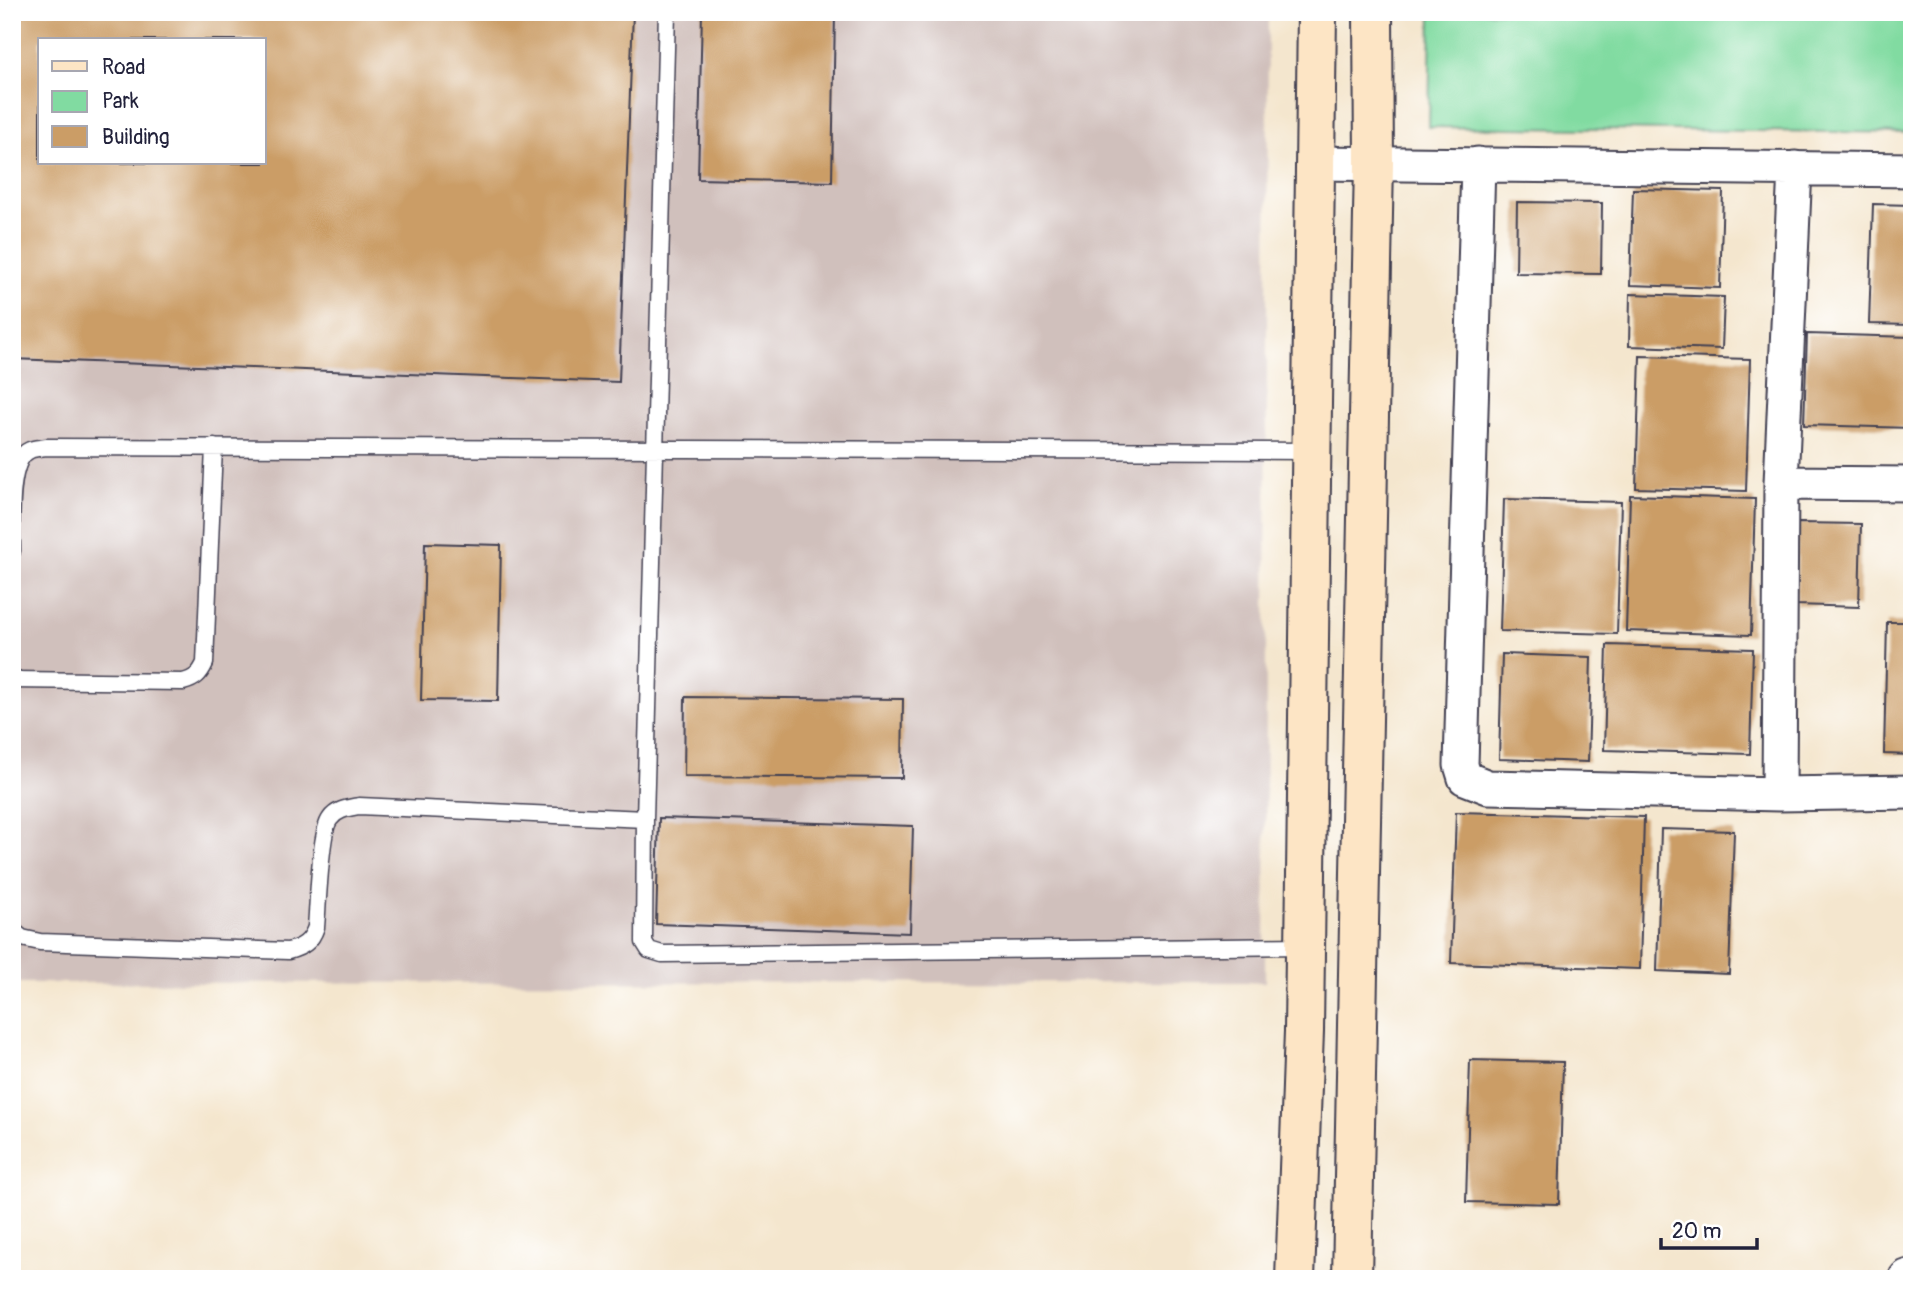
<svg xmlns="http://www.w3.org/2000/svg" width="1924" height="1291" font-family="Pangolin,sans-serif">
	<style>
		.industrial { fill: #d0c0bc; fill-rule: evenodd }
		.green { fill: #81dba1; stroke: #527e6e; stroke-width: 2 }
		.building { fill: #cb9d66; fill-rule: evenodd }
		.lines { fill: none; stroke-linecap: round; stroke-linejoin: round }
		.service-casing { stroke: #423f51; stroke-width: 19 }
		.minor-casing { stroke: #423f51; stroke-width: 37 }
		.tertiary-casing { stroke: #423f51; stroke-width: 42 }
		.secondary-casing { stroke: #423f51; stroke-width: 42 }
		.service { stroke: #fff; stroke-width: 16 }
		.minor { stroke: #fff; stroke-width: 33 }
		.tertiary { stroke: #fff; stroke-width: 38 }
		.secondary { stroke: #fde5c5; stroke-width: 38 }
	</style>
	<rect width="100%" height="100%" fill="#fff"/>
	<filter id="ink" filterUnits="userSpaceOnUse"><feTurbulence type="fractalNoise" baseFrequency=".0143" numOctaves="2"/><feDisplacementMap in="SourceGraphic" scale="14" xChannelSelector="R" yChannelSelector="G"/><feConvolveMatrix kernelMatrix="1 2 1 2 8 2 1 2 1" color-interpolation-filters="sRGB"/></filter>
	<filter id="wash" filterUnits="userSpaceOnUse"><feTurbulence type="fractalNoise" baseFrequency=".00686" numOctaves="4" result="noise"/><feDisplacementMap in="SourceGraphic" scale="28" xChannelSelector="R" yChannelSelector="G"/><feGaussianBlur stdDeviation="1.57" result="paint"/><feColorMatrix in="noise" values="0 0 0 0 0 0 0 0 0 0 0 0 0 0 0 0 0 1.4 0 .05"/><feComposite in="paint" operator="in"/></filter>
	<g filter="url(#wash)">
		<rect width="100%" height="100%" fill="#f4e6ce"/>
		<!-- industrial -->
		<path class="industrial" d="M 12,12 L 1268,12 L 1265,982 L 12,983 ZM 40,40 L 264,40 L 264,163 L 40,163 Z"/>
		<!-- green -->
		<path class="green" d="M 1431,12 L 1912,12 L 1912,133 L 1429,127 Z"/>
		<g id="blocks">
			<!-- building -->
			<path class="building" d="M 12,12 L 633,12 L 619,382 L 12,359 ZM 40,40 L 264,40 L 264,163 L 40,163 Z
				M 702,12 L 835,12 L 832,182 L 698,179 Z
				M 1633,189 L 1723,191 L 1720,288 L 1630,285 Z
				M 1517,202 L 1602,203 L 1601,274 L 1516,273 Z
				M 1873,204 L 1912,205 L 1912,325 L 1869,324 Z
				M 1630,294 L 1724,297 L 1722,349 L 1629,346 Z
				M 1807,334 L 1912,337 L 1912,428 L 1804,425 Z
				M 1640,356 L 1750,359 L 1746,491 L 1636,488 Z
				M 1630,495 L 1755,499 L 1751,635 L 1626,631 Z
				M 1504,499 L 1621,502 L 1617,634 L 1500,631 Z
				M 1798,523 L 1861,524 L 1859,607 L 1796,605 Z
				M 425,543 L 501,545 L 498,701 L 421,700 Z
				M 1887,622 L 1912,622 L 1912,755 L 1884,754 Z
				M 1607,645 L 1753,649 L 1750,754 L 1604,750 Z
				M 1502,654 L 1591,657 L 1588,762 L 1499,759 Z
				M 685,697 L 903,699 L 902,778 L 684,776 Z
				M 1456,812 L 1644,817 L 1640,969 L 1451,963 Z
				M 659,818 L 913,826 L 910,933 L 656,924 Z
				M 1661,829 L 1734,831 L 1729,974 L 1657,971 Z
				M 1470,1060 L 1563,1062 L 1559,1204 L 1466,1202 Z"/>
		</g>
	</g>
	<g filter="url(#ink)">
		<use href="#blocks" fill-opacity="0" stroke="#423f51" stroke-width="2"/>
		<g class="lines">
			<!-- service casing -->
			<g class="service-casing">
				<path id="service" d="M 667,12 L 645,819 L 644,942 L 649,950 L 662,954 L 1305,946
					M 12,551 C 12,528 6,460 30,450 C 34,448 42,448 46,447 L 1311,451
					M 12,680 L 183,682 C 195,679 200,674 205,663 L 214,447
					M 12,930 L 22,938 L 40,942 L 288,951 C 303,947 311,942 316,927 C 318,907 320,831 330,819 C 337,809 349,808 359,806 L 645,819"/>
			</g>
			<!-- minor casing -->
			<g class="minor-casing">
				<path id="minor" d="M 1316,163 L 1912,170
					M 1478,164 L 1461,765 L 1465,778 L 1488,787 L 1779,794 L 1912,792
					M 1781,483 L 1912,484
					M 1779,794 L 1781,483 L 1795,168"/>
			</g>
			<!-- tertiary casing -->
			<g class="tertiary-casing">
				<path id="tertiary" d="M 1908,1279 L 1912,1278"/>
			</g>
			<!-- secondary casing -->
			<g class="secondary-casing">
				<path id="secondary" d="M 1295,1279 L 1304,1031 L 1317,12
					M 1352,1279 L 1374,163 L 1373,12"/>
			</g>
			<!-- service -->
			<use href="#service" class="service"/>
			<!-- minor -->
			<use href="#minor" class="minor"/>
			<!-- tertiary -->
			<use href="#tertiary" class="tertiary"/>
			<!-- secondary -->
			<use href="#secondary" class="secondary"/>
		</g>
	</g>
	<!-- margin -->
	<rect width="1924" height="1291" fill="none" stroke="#fff" stroke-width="42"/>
	<!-- legend -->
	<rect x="38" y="38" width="228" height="126" fill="#ffffff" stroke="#a7a7b1" stroke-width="2"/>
	<rect x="52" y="61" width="35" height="10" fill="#fde5c5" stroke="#a7a7b1" stroke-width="2"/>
	<text x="102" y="74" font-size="21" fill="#22223b">Road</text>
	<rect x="52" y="91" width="35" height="21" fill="#81dba1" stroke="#a7a7b1" stroke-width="2"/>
	<text x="102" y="108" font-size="21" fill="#22223b">Park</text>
	<rect x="52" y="126" width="35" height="21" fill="#cb9d66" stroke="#a7a7b1" stroke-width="2"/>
	<text x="102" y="144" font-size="21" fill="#22223b">Building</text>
	<!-- scale -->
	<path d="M1661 1238v10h96v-10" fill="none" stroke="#22223b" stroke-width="3.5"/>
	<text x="1672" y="1238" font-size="21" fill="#22223b" stroke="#ffffff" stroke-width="5" paint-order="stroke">20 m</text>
</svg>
